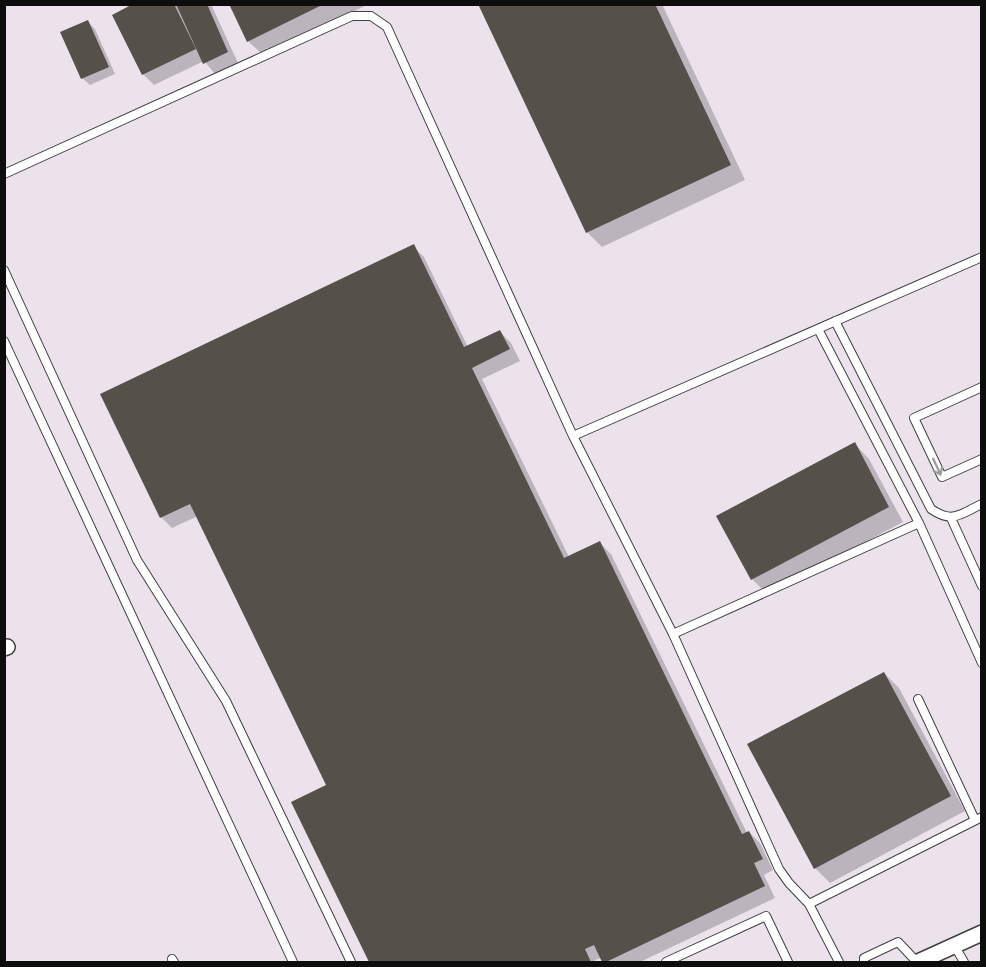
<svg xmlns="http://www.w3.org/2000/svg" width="986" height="967" font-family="'Noto Serif',serif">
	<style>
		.industrial { fill: #ece2ec }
		.shadow { fill: #0003 }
		.building { fill: #56504a }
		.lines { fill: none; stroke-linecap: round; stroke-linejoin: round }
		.service-casing { stroke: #404040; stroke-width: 10 }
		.minor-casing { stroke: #404040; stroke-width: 18 }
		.service { stroke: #fff; stroke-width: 8 }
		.minor { stroke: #fff; stroke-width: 15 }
		.oneway { stroke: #9e9e9e }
	</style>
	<rect width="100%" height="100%" fill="#fffeee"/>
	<!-- industrial -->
	<path class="industrial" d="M 5,5 L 979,5 L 982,10 L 981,962 L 5,962 Z"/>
	<!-- shadow -->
	<path class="shadow" d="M 137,4 L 211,4 L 238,63 L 215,74 L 204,61 L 154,85 L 143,74 L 114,16 Z
		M 231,4 L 369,4 L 263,55 L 248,41 Z
		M 480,4 L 662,4 L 745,180 L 602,247 L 587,232 Z
		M 88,22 L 95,29 L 115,74 L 90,85 L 82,78 Z
		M 413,246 L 424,257 L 468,347 L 500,332 L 511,343 L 520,361 L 482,379 L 569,557 L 600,543 L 611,554 L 747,833 L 749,832 L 760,843 L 773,870 L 764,875 L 775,898 L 640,962 L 604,962 L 601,958 L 595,960 L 596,962 L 371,962 L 293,802 L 328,786 L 198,516 L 172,528 L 161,517 Z
		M 855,444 L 869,459 L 903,522 L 767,594 L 752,579 Z
		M 884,673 L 899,688 L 965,811 L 830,883 L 815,868 Z"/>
	<!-- building -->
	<path class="building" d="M 133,4 L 174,4 L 196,49 L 142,75 L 112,15 Z
		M 176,4 L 207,4 L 228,52 L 203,64 Z
		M 229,4 L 324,4 L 247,42 Z
		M 478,4 L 655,4 L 731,165 L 586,233 Z
		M 88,20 L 109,67 L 81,79 L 60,32 Z
		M 414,244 L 464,347 L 500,330 L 510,349 L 472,368 L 564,558 L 600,541 L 742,834 L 749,831 L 763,859 L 754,863 L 765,886 L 606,962 L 602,962 L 594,945 L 585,949 L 591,962 L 369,962 L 291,802 L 326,785 L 190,504 L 160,518 L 100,394 Z
		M 855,442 L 889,507 L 751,580 L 716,516 Z
		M 884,672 L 951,796 L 814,869 L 747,744 Z"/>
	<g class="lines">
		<!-- service casing -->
		<g class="service-casing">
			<path id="service" d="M 4,174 L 352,16 L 371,16 L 387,27 L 573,436
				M 4,270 L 137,560 L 226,701 L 351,962
				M 835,321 L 931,509 C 953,524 960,514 982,504
				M 818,329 L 919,523
				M 4,341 L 293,962
				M 982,387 L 914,418 L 942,477 L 982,459
				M 951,518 L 982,586
				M 673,634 L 919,523 L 982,663
				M 918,699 L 975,820
				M 809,904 L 982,817
				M 954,945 L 964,962
				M 172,959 L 174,962
				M 666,962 L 766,916 L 788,962
				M 839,962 L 809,904 L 789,883 L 779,869 L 673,634 L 573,436 L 982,257
				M 864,962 L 864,958 L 898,942 L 917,962"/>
		</g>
		<!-- minor casing -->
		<g class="minor-casing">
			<path id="minor" d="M 4,648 L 7,647
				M 918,962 L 982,933"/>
		</g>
		<!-- service -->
		<use href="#service" class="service"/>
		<!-- minor -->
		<use href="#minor" class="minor"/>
	</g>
	<!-- one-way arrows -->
	<defs><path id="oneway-shaft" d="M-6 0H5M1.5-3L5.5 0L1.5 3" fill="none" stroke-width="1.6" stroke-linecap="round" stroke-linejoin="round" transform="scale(1.5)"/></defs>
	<use class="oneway" href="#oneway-shaft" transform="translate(937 467) rotate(65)"/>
	<!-- border -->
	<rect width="986" height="967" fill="none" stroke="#0d0d0d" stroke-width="12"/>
</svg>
